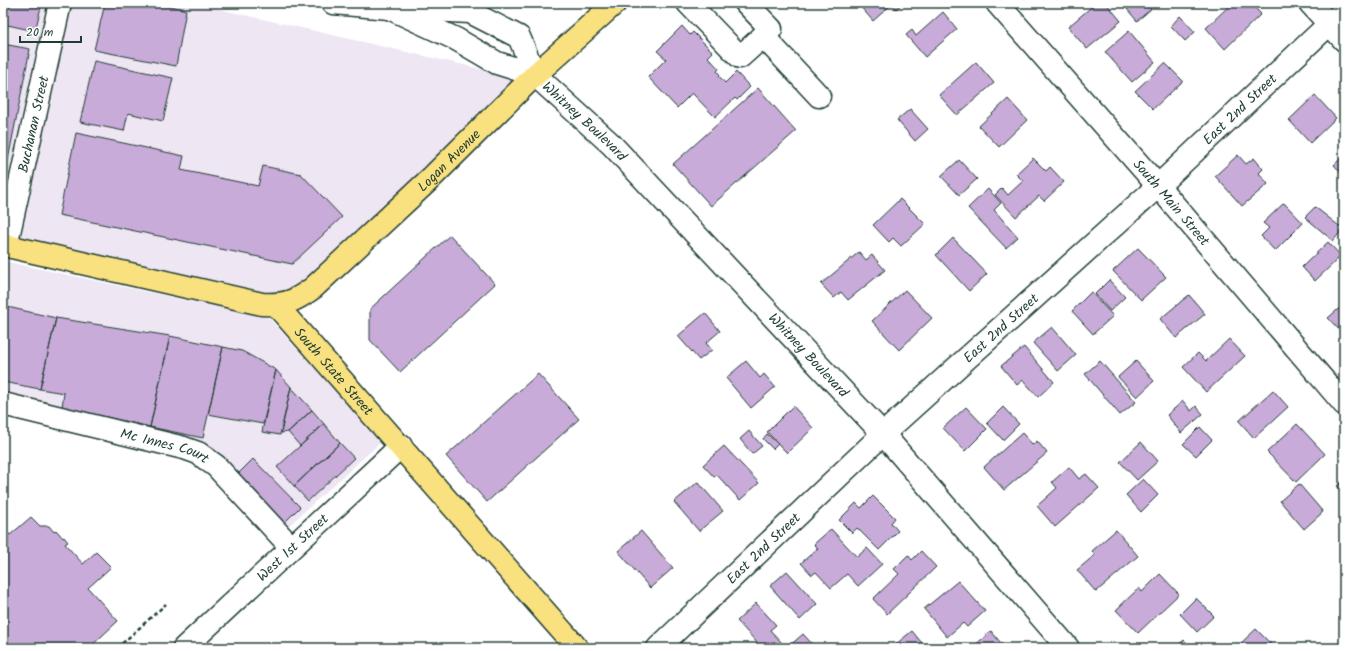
<svg xmlns="http://www.w3.org/2000/svg" width="1347" height="651" font-family="Kalam,sans-serif">
	<style>
		.built { fill: #eee6f3 }
		.building { fill: #c8abd8; stroke: #1f3d34 }
		.lines { fill: none; stroke-linecap: round; stroke-linejoin: round }
		.minor-casing { stroke: #1f3d34; stroke-width: 25 }
		.major-casing { stroke: #1f3d34; stroke-width: 25 }
		.path { stroke: #1f3d34; stroke-width: 2.5; stroke-dasharray: 4 3; stroke-linecap: butt }
		.minor { stroke: #fff; stroke-width: 22 }
		.major { stroke: #fae180; stroke-width: 22 }
		.labels { text-anchor: middle; stroke-width: 3; stroke-linejoin: round; paint-order: stroke }
		.street-label { font-size: 14px; fill: #1f3d34; stroke: #fff }
	</style>
	<rect width="100%" height="100%" fill="#fff"/>
	<filter id="ink" filterUnits="userSpaceOnUse"><feTurbulence type="fractalNoise" baseFrequency=".025" numOctaves="2"/><feDisplacementMap in="SourceGraphic" scale="8" xChannelSelector="R" yChannelSelector="G"/><feConvolveMatrix kernelMatrix="1 2 1 2 8 2 1 2 1" color-interpolation-filters="sRGB"/></filter>
	<g filter="url(#ink)">
		<!-- built -->
		<path class="built" d="M 3,3 L 192,3 L 521,78 L 276,305 L 3,241 Z
			M 3,261 L 269,318 L 381,442 L 285,529 L 203,444 L 3,394 Z"/>
		<!-- building -->
		<path class="building" d="M 3,3 L 42,3 L 35,31 L 3,24 Z
			M 105,3 L 160,3 L 186,10 L 176,66 L 94,50 Z
			M 862,3 L 903,3 L 896,9 L 892,4 L 873,21 L 859,5 Z
			M 1096,3 L 1106,3 L 1121,21 L 1087,49 L 1068,27 Z
			M 1133,3 L 1145,3 L 1151,9 L 1137,21 L 1127,9 Z
			M 1232,3 L 1250,3 L 1261,14 L 1225,49 L 1206,28 Z
			M 943,12 L 957,29 L 925,57 L 906,35 L 912,30 L 916,36 Z
			M 1180,16 L 1195,32 L 1185,41 L 1171,26 Z
			M 682,26 L 690,35 L 693,32 L 713,52 L 708,57 L 719,69 L 717,71 L 720,75 L 719,76 L 725,83 L 736,72 L 750,87 L 737,100 L 735,98 L 715,117 L 692,93 L 677,108 L 648,77 L 666,59 L 657,51 Z
			M 1129,31 L 1155,62 L 1132,82 L 1105,52 Z
			M 3,44 L 30,49 L 3,185 Z
			M 94,61 L 173,78 L 163,121 L 128,113 L 124,131 L 80,122 Z
			M 976,62 L 994,83 L 957,115 L 939,95 Z
			M 1165,63 L 1183,81 L 1153,109 L 1135,91 Z
			M 758,88 L 796,131 L 711,206 L 673,164 Z
			M 1315,95 L 1336,118 L 1310,143 L 1289,120 Z
			M 1008,99 L 1027,120 L 999,147 L 979,126 Z
			M 910,109 L 928,129 L 915,141 L 897,120 Z
			M 76,133 L 184,156 L 181,170 L 258,186 L 263,166 L 301,174 L 342,217 L 292,264 L 59,215 Z
			M 1238,155 L 1246,164 L 1254,158 L 1263,169 L 1259,173 L 1268,184 L 1242,206 L 1215,176 Z
			M 1344,155 L 1344,176 L 1334,165 Z
			M 1033,158 L 1046,171 L 1050,167 L 1064,182 L 1044,201 L 1039,196 L 1016,217 L 995,195 L 1002,188 L 1008,195 L 1023,181 L 1016,174 Z
			M 959,160 L 977,179 L 959,195 L 941,176 Z
			M 988,189 L 1001,203 L 994,210 L 1018,237 L 1006,248 L 968,208 Z
			M 900,199 L 925,224 L 901,246 L 893,238 L 889,242 L 873,225 Z
			M 1284,203 L 1303,223 L 1275,251 L 1261,236 L 1269,228 L 1263,223 Z
			M 1315,207 L 1343,229 L 1333,241 L 1305,217 Z
			M 450,235 L 495,284 L 400,372 L 370,340 L 370,309 Z
			M 953,238 L 987,274 L 969,291 L 936,255 Z
			M 1328,242 L 1341,256 L 1315,281 L 1302,267 Z
			M 1138,248 L 1166,277 L 1141,300 L 1113,271 Z
			M 859,252 L 866,260 L 872,255 L 885,270 L 848,300 L 841,292 L 834,298 L 821,284 Z
			M 1109,280 L 1125,297 L 1110,311 L 1095,294 Z
			M 905,290 L 932,318 L 899,350 L 872,321 Z
			M 1091,292 L 1113,316 L 1093,334 L 1072,311 Z
			M 1189,295 L 1205,314 L 1176,338 L 1160,319 Z
			M 1344,304 L 1344,335 L 1328,318 Z
			M 3,306 L 56,318 L 40,389 L 3,382 Z
			M 705,313 L 720,331 L 706,343 L 712,350 L 699,360 L 678,336 Z
			M 56,318 L 170,336 L 150,427 L 62,407 L 64,393 L 40,389 Z
			M 1052,327 L 1076,355 L 1058,371 L 1033,343 Z
			M 170,336 L 223,347 L 203,438 L 150,427 Z
			M 1229,339 L 1245,356 L 1206,392 L 1183,367 L 1198,353 L 1206,361 Z
			M 223,347 L 242,351 L 276,370 L 263,424 L 208,414 Z
			M 1024,347 L 1054,382 L 1038,397 L 1023,380 L 1017,385 L 1001,366 Z
			M 746,361 L 760,378 L 764,374 L 775,387 L 751,408 L 726,378 Z
			M 1100,361 L 1136,402 L 1120,415 L 1085,374 Z
			M 1136,361 L 1154,381 L 1137,397 L 1118,377 Z
			M 276,370 L 291,387 L 280,435 L 262,432 Z
			M 538,374 L 579,419 L 487,502 L 446,456 Z
			M 291,387 L 312,410 L 288,432 L 281,433 Z
			M 1273,390 L 1288,407 L 1254,438 L 1239,421 Z
			M 1183,401 L 1191,411 L 1196,406 L 1203,414 L 1181,433 L 1167,415 Z
			M 793,406 L 813,428 L 787,453 L 767,432 Z
			M 966,407 L 987,429 L 965,451 L 943,428 Z
			M 1003,407 L 1019,424 L 1003,440 L 987,423 Z
			M 312,410 L 324,424 L 300,446 L 288,432 Z
			M 324,424 L 340,443 L 294,486 L 277,467 Z
			M 1297,424 L 1325,454 L 1296,482 L 1267,452 Z
			M 1200,427 L 1212,440 L 1196,456 L 1183,444 Z
			M 749,431 L 762,446 L 752,454 L 740,439 Z
			M 1022,433 L 1033,445 L 1037,441 L 1047,453 L 1004,490 L 984,467 Z
			M 767,434 L 778,444 L 773,449 L 763,439 Z
			M 1141,442 L 1158,461 L 1137,480 L 1120,462 Z
			M 340,443 L 354,458 L 308,501 L 294,486 Z
			M 724,446 L 759,483 L 740,500 L 717,475 L 714,477 L 703,465 Z
			M 253,459 L 300,507 L 283,524 L 236,476 Z
			M 1069,467 L 1079,479 L 1086,474 L 1099,488 L 1055,527 L 1037,506 L 1057,488 L 1052,482 Z
			M 1143,479 L 1158,495 L 1141,512 L 1126,495 Z
			M 1344,479 L 1344,494 L 1337,486 Z
			M 698,482 L 723,511 L 699,531 L 674,502 Z
			M 1299,484 L 1323,512 L 1304,529 L 1280,501 Z
			M 873,496 L 895,518 L 891,523 L 898,531 L 879,550 L 857,528 L 852,533 L 839,520 L 856,503 L 861,508 Z
			M 31,517 L 40,526 L 49,526 L 54,532 L 56,530 L 63,538 L 64,537 L 68,542 L 65,544 L 83,564 L 96,552 L 111,567 L 88,588 L 118,621 L 89,648 L 3,647 L 3,527 L 10,535 Z
			M 831,529 L 857,557 L 867,548 L 882,564 L 858,586 L 847,574 L 831,588 L 816,572 L 812,575 L 801,563 L 818,548 L 814,544 Z
			M 1116,530 L 1138,556 L 1096,592 L 1077,570 L 1095,555 L 1092,551 Z
			M 641,531 L 673,568 L 650,588 L 618,551 Z
			M 921,551 L 936,567 L 887,614 L 873,599 L 899,574 L 894,569 L 908,555 L 912,560 Z
			M 787,571 L 817,604 L 800,620 L 770,586 Z
			M 1160,574 L 1179,594 L 1138,633 L 1116,610 L 1139,588 L 1142,592 Z
			M 958,581 L 985,611 L 967,627 L 963,623 L 947,637 L 924,609 Z
			M 1196,598 L 1214,616 L 1197,632 L 1180,614 Z
			M 756,603 L 776,625 L 770,630 L 783,644 L 779,648 L 762,648 L 737,621 Z
			M 1256,629 L 1273,646 L 1271,648 L 1242,648 L 1239,645 Z
			M 912,631 L 926,648 L 899,648 L 896,644 Z
			M 991,631 L 1005,648 L 972,648 Z
			M 803,634 L 816,648 L 787,648 Z
			M 1184,640 L 1192,648 L 1175,648 Z"/>
		<g class="lines">
			<!-- minor casing -->
			<g class="minor-casing">
				<g id="minor">
					<path d="M 333,3 L 389,8 L 470,12 L 519,37 L 535,75"/>
					<path d="M 688,3 L 740,57 L 771,29 L 746,3"/>
					<path id="s1" d="M 997,3 L 1158,186 L 1344,404"/>
					<path d="M 1310,3 L 1344,40"/>
					<path id="s2" d="M 389,8 L 456,39 L 497,63 L 535,75 L 611,144 L 883,434 L 1068,648"/>
					<path d="M 763,36 L 819,96"/>
					<path id="s3" d="M 6,246 L 60,3"/>
					<path id="s4" d="M 3,404 L 184,448 L 198,453 L 216,466 L 291,547"/>
					<path id="s5" d="M 184,648 L 401,446"/>
					<path id="s6" d="M 658,648 L 883,434 L 1158,186 L 1344,10"/>
				</g>
			</g>
			<!-- major casing -->
			<g class="major-casing">
				<g id="major">
					<path id="s7" d="M 3,245 L 262,304 C 285,305 294,302 313,288 L 430,179 L 535,75 L 615,3"/>
					<path id="s8" d="M 276,305 L 577,648"/>
				</g>
			</g>
			<!-- path -->
			<path class="path" d="M 117,648 L 166,604"/>
			<!-- minor -->
			<use href="#minor" class="minor"/>
			<!-- major -->
			<use href="#major" class="major"/>
		</g>
	</g>
	<g class="labels">
		<!-- street labels -->
		<g class="street-label">
			<text dy="5" stroke="none"><textPath href="#s6" startOffset="793">East 2nd Street</textPath></text>
			<text dy="5" stroke="none"><textPath href="#s2" startOffset="229">Whitney Boulevard</textPath></text>
			<text dy="5" stroke="none"><textPath href="#s3" startOffset="125">Buchanan Street</textPath></text>
			<text dy="5" stroke="none"><textPath href="#s7" startOffset="507">Logan Avenue</textPath></text>
			<text dy="5" stroke="none"><textPath href="#s1" startOffset="265">South Main Street</textPath></text>
			<text dy="5" stroke="none"><textPath href="#s6" startOffset="469">East 2nd Street</textPath></text>
			<text dy="5" stroke="none"><textPath href="#s2" startOffset="553">Whitney Boulevard</textPath></text>
			<text dy="5" stroke="none"><textPath href="#s8" startOffset="88">South State Street</textPath></text>
			<text dy="5" stroke="none"><textPath href="#s4" startOffset="167">Mc Innes Court</textPath></text>
			<text dy="5" stroke="none"><textPath href="#s5" startOffset="148">West 1st Street</textPath></text>
			<text dy="5" stroke="none"><textPath href="#s6" startOffset="145">East 2nd Street</textPath></text>
		</g>
	</g>
	<!-- margin -->
	<rect width="1347" height="651" fill="none" stroke="#fff" stroke-width="16"/>
	<rect x="8" y="8" width="1331" height="635" fill="none" stroke="#1f3d34" stroke-width="1.5" filter="url(#ink)"/>
	<!-- scale -->
	<path d="M20 36v6h61v-6" fill="none" stroke="#1f3d34" stroke-width="2"/>
	<text x="26" y="36" font-size="12" fill="#1f3d34" stroke="#ffffff" stroke-width="3" paint-order="stroke">20 m</text>
</svg>
